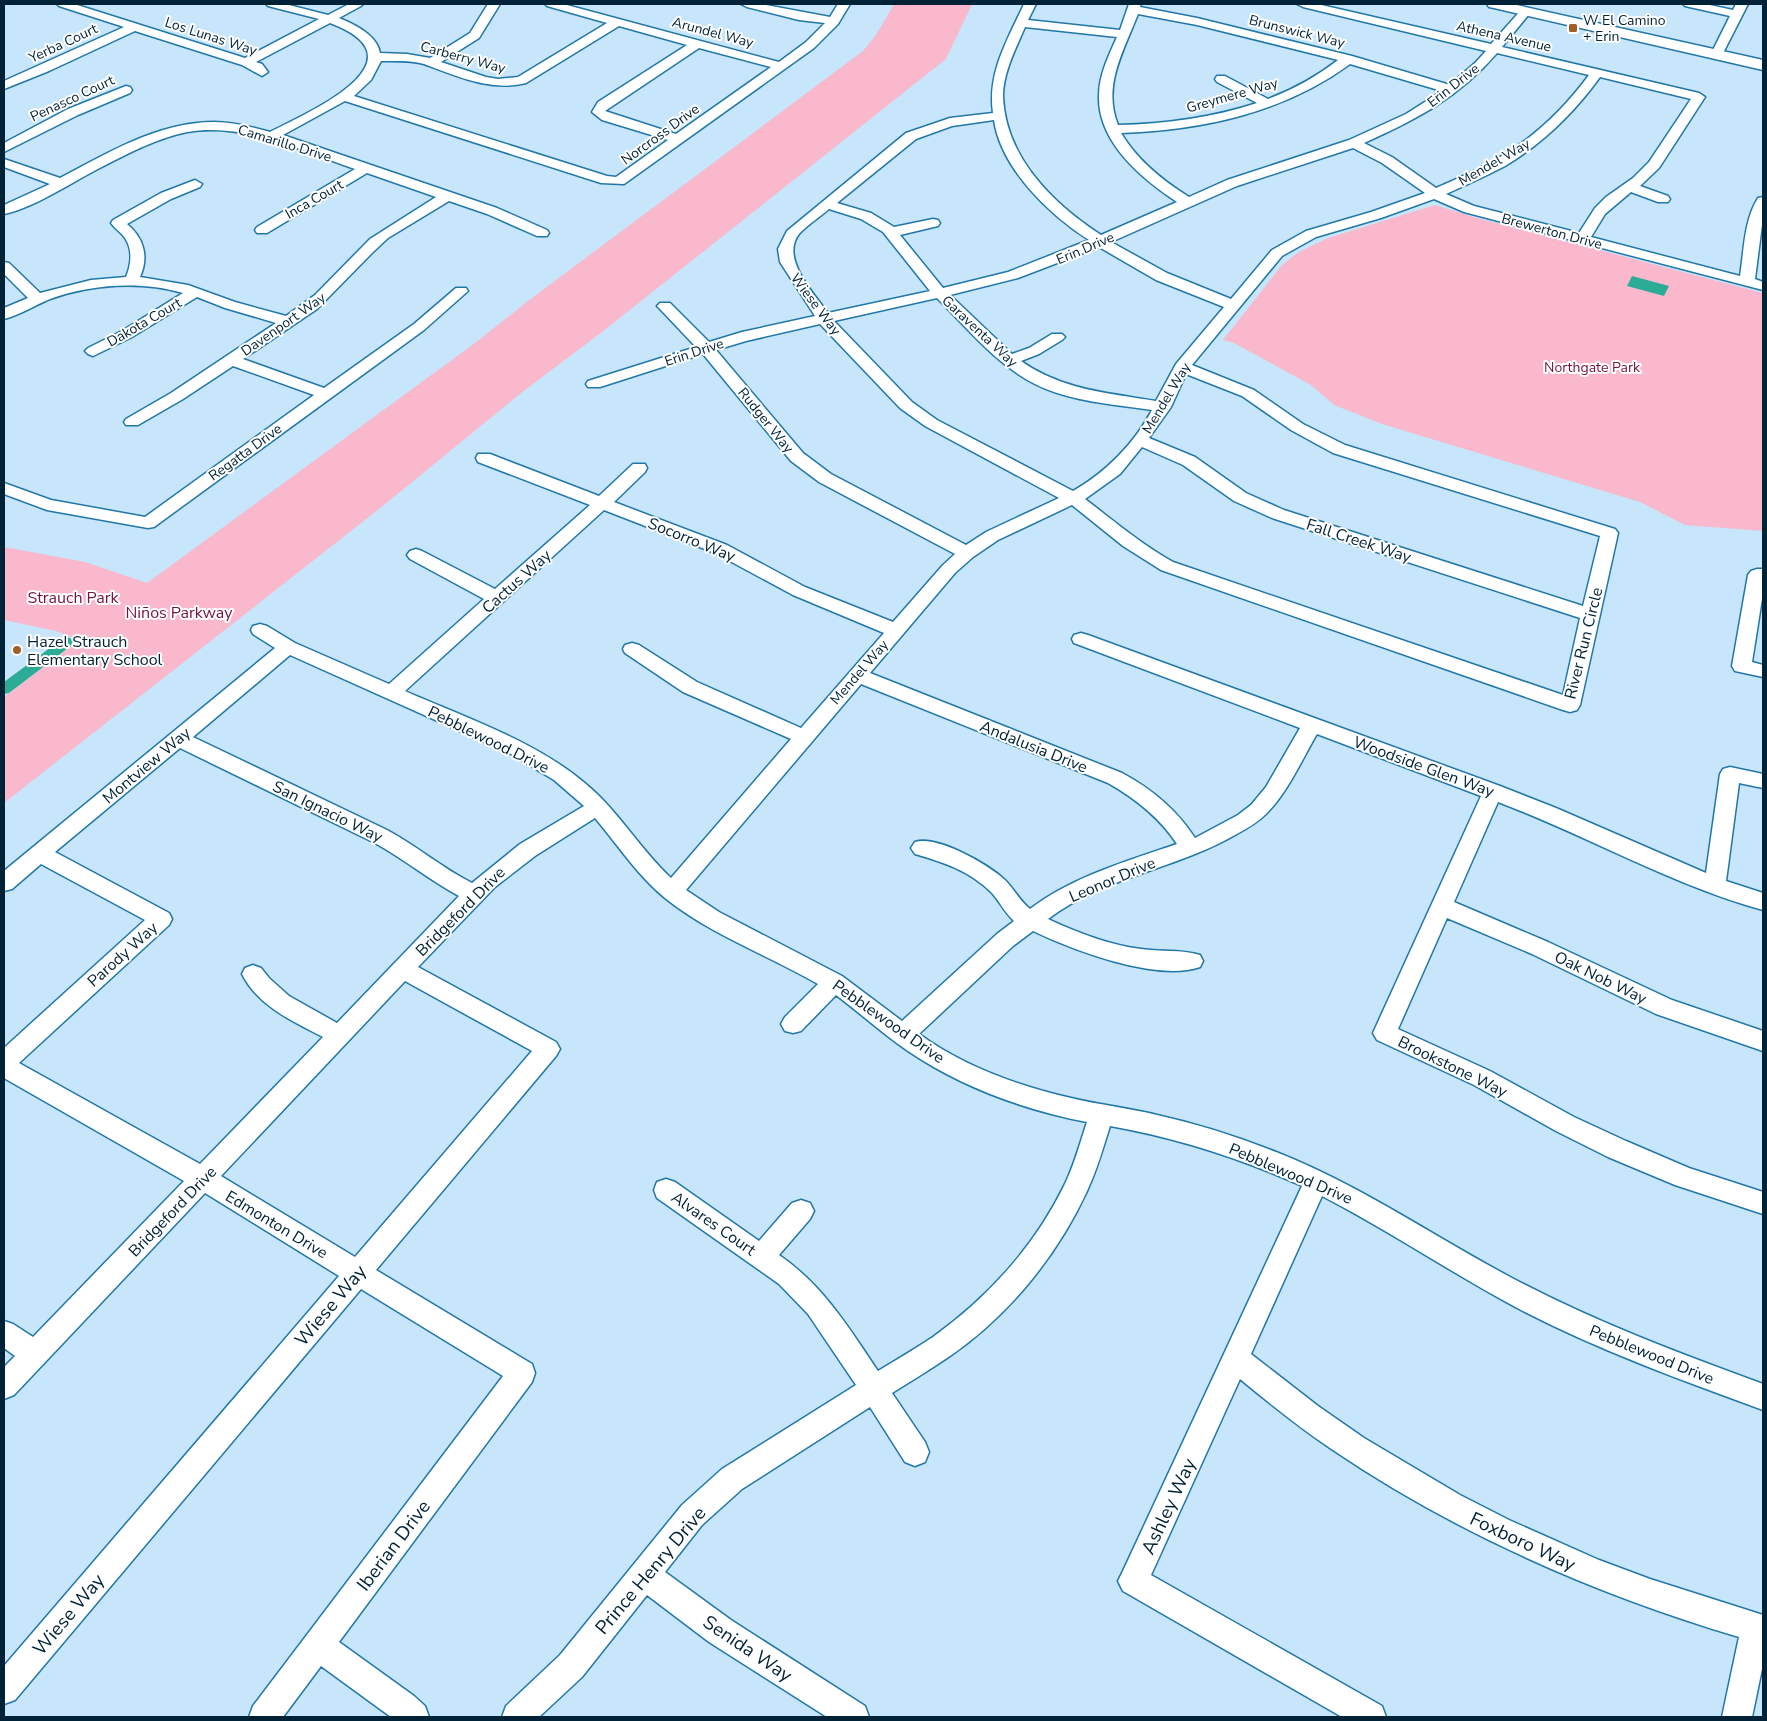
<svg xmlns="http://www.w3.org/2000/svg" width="1767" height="1721" font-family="'Nunito Sans',sans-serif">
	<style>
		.green { fill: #f9b8cb }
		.water { fill: #2cab97 }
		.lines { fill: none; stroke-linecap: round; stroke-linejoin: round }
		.canal { fill: #2cab97; fill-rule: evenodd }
		.minor-casing { stroke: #2177a8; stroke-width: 3 }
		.major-casing { stroke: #2177a8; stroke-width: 3 }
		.minor { fill: #fff; fill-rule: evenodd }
		.major { fill: #fff; fill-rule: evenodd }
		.poi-dot { fill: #9e6026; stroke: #fff; stroke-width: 2 }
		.labels { text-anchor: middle; stroke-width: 4; stroke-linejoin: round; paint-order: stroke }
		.far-poi-label { font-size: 14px; fill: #002237; stroke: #fff; text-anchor: start }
		.far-street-label { font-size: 14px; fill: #002237; stroke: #fff }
		.far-park-label { font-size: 14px; fill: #74133e; stroke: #fff }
		.street-label { font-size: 16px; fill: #002237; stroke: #fff }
		.park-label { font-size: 16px; fill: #74133e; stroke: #fff }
		.poi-label { font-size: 16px; fill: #002237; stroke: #fff; text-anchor: start }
		.near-street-label { font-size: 19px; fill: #002237; stroke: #fff }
	</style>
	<rect width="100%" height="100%" fill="#c7e5fb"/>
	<!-- green -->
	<path class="green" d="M 894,4 L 972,4 L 946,59 L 602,332 L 521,393 L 384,505 L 4,803 L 4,697 L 79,640 L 56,631 L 4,620 L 4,547 L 85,562 L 147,583 L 475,343 L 532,298 L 863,51 L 876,35 Z
		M 1435,205 L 1477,218 L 1763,293 L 1763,531 L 1685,525 L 1640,502 L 1382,424 L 1334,405 L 1311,385 L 1234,343 L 1223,340 L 1282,265 L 1299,252 L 1328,238 Z"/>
	<!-- water -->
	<path class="water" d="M 1632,276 L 1669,286 L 1664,296 L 1627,286 Z"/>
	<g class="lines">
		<!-- canal -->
		<path class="canal" d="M 67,637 L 72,639 L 74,642 L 72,645 L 9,693 L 4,694 L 4,682 L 62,639 Z"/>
		<!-- minor casing -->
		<g class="minor-casing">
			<path id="minor" d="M 57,4 L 74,4 L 245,58 L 319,19 L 268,6 L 266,4 L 285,4 L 328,15 L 349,4 L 363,4 L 361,6 L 339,18 C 354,24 377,35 380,53 L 407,54 L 430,58 L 470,33 L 488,4 L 500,4 L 479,38 L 441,62 L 486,77 L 498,79 L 518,77 L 607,23 L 547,6 L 545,4 L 563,4 L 779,62 L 806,42 L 825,23 L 799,20 L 747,7 L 741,4 L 761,4 L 830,17 L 838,4 L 850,4 L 838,24 L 814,48 L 624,184 L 601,183 L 345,101 L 283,135 L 497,208 L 547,230 L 549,233 L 547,236 L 537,236 L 487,214 L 449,201 L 388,238 L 372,253 L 317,309 L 243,359 L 324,388 L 414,324 L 456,288 L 466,288 L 468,291 L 424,330 L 154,527 L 148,528 L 47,510 L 4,494 L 4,483 L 51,500 L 145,517 L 314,395 L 233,366 L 183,399 L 138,425 L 126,425 L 124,422 L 126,419 L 171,393 L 276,323 L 225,308 L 197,297 L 132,337 L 93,356 L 88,354 L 85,351 L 88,348 L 122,331 L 183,293 C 140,281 93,284 50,299 C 35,305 20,315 4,319 L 4,308 L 28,298 L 4,274 L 4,262 L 9,263 L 40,293 L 91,280 L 126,277 C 131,265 133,250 125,238 C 121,232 115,229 111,223 L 113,220 L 161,193 L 195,180 L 202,184 L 200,187 L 171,199 L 127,224 C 144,238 149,257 140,277 L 188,285 L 235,302 L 286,316 L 315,295 L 370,239 L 436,197 L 367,173 L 267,233 L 257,233 L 255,230 L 257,227 L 355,169 C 302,151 244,122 187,132 C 154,139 125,155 96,170 C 69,184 33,208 4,214 L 4,205 L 50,184 L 4,167 L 4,159 L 60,178 C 108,153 158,122 214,122 C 233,122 252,127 270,132 C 310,112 428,60 330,23 L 256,62 L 262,64 L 268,72 L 262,76 L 242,65 L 135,31 L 49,71 L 4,89 L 4,81 L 124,27 L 59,6 ZM 619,26 L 687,45 L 598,102 L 592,112 L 602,120 L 668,140 L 616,177 L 607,176 L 354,96 L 371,80 L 381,61 C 395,61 411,60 424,64 C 457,76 490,92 526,83 ZM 699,48 L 771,67 L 676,134 L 605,111 Z
				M 1024,4 L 1036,4 L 1028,20 L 1120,30 L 1129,4 L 1141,4 L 1140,7 L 1197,18 L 1352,56 L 1450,85 L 1475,63 L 1486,51 L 1303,7 L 1297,4 L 1317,4 L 1491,44 L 1522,9 L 1530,9 L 1532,11 L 1530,13 L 1502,47 L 1699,93 L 1705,97 L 1659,168 L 1640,186 L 1668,196 L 1670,199 L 1668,202 L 1658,202 L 1631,192 L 1605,214 L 1591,237 L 1740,276 C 1744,251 1744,220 1758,198 L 1763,197 L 1763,217 L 1755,279 L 1763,282 L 1763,290 L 1464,212 L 1434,199 L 1381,218 L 1316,237 L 1282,256 L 1192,365 L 1254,390 L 1303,424 L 1345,445 L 1615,529 L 1618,533 L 1580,705 L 1577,710 L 1570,712 L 1563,710 L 1161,570 L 1123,546 L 1072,505 L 998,540 L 973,557 L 955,573 L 870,673 L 1122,773 C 1152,789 1176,809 1195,838 L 1238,815 L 1251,805 L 1266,787 L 1300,728 L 1074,643 L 1072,639 L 1074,635 L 1081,633 L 1088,635 L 1500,786 L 1556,808 L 1706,873 L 1720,774 L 1723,769 L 1730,767 L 1763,774 L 1763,788 L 1739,783 L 1726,881 L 1763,893 L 1763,910 C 1672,885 1588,836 1498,802 L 1454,902 L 1548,942 L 1672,1000 L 1763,1031 L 1763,1051 L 1656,1014 L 1532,954 L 1447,918 L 1398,1029 L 1490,1071 L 1574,1117 L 1626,1141 L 1689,1168 L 1763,1192 L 1763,1214 L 1675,1185 L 1608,1157 L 1556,1131 L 1474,1085 L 1377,1040 L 1373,1033 L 1481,796 L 1317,734 C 1301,761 1288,792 1266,814 C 1257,823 1246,829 1235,835 C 1176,869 1103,877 1048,919 C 1078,933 1109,945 1141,949 C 1160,952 1182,949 1200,955 L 1203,961 L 1200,967 C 1156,982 1073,950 1033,931 L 1013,946 L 919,1034 C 963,1066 1018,1086 1071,1098 C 1100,1105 1129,1108 1157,1115 C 1198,1124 1238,1137 1276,1152 C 1360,1185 1433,1236 1512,1278 C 1593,1321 1678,1353 1763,1384 L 1763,1410 C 1681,1380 1598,1350 1521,1310 C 1453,1274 1390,1231 1322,1196 L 1251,1354 L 1318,1406 L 1364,1438 L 1460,1495 L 1509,1520 L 1599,1560 L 1650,1579 L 1763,1615 L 1763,1664 L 1752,1717 L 1722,1717 L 1739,1637 C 1595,1594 1455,1533 1330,1448 C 1299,1427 1269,1403 1240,1379 L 1151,1575 L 1382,1706 L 1386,1717 L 1342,1717 L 1123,1591 L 1118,1581 L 1123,1571 L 1302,1186 C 1240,1158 1177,1138 1110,1126 C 1103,1148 1097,1170 1087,1191 C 1057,1256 1009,1315 950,1356 C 931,1369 911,1381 892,1393 L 925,1442 L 929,1452 L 925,1462 L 915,1466 L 905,1462 L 870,1407 L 742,1489 L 702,1525 L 665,1572 L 731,1620 L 865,1706 L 869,1717 L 827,1717 L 709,1642 L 647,1595 L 582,1677 L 539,1717 L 502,1717 L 506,1706 L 560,1655 L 682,1505 L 722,1469 L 856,1385 L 808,1314 L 779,1284 L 657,1198 L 654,1190 L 657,1182 L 666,1179 L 675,1182 L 759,1241 L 792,1203 L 801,1200 L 810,1203 L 814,1211 L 810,1219 L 779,1255 C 823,1285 849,1328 878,1371 C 896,1360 915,1349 933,1337 C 987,1298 1034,1247 1064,1186 C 1074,1166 1080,1143 1087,1122 C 1025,1110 961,1087 908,1051 C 883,1034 860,1013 836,995 L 801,1031 L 793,1033 L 785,1031 L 781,1024 L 785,1017 L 818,984 C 768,955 711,935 665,898 C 637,875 618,845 595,818 L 535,856 L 495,887 L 418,967 L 556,1042 L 560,1049 L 556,1056 L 376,1270 L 532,1364 L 535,1373 L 532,1382 L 339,1642 L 414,1696 L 425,1706 L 429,1717 L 391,1717 L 321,1666 L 283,1717 L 249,1717 L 253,1706 L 503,1376 L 361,1289 L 15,1700 L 4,1704 L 4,1666 L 339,1276 L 205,1193 L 14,1395 L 4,1399 L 4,1367 L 15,1356 L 4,1348 L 4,1321 L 13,1324 L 33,1337 L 184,1181 L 4,1078 L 4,1048 L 145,920 L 41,864 L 12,889 L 4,891 L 4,871 L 275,648 L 253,634 L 251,630 L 253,626 L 260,624 L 267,626 L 295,643 L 389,684 L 484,599 L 410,559 L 407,555 L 410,551 L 416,549 L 422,551 L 495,589 L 590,505 L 478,462 L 476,458 L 478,454 L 490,454 L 599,496 L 633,464 L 645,464 L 647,468 L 645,472 L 614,502 L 727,545 L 805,587 L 893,622 L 943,565 L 955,554 L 819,482 L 791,461 L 703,354 L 600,387 L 588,387 L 586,384 L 588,381 L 696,347 L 660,309 L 657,306 L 660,303 L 670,303 L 709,342 L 742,332 L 815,316 L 780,262 L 778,249 L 787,231 L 906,133 L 950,118 L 993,113 C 987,73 1008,39 1024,4 ZM 1138,14 L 1197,25 L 1338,60 C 1316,77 1294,89 1268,99 L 1225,76 L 1217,76 L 1215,79 L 1217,82 L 1257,103 C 1211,118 1165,124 1118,125 C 1102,86 1124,50 1138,14 ZM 1025,27 L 1117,37 C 1109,55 1099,75 1099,95 C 1097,142 1142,179 1177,202 L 1101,235 C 1053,204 1005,157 1003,96 C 1003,73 1016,48 1025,27 ZM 1497,53 L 1589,75 C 1564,109 1533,139 1495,160 C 1476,171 1456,179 1436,188 L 1392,157 L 1364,143 C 1417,119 1458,98 1497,53 ZM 1350,64 L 1442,91 L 1406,114 L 1349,140 L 1227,180 L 1189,197 C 1162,180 1137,160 1121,133 C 1203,130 1283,113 1350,64 ZM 1600,77 L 1691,99 L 1649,162 L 1633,178 L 1606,197 L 1595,208 L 1579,233 L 1474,206 L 1446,194 C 1466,185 1486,176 1505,166 C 1543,143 1574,113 1600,77 ZM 994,120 C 1001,169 1050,215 1089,240 L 1008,272 L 943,288 L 900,235 L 938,226 L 940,223 L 938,220 L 933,219 L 894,227 L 871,213 L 837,203 L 916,139 L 952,126 ZM 1353,148 L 1382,163 L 1425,193 L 1371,212 L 1306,231 L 1272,250 L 1231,299 L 1167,273 L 1111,242 L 1237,186 ZM 829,209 L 861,219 L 883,232 L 930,291 L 828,313 C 814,294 780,258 799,234 C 807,225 820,217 829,209 ZM 1099,247 L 1156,280 L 1224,307 L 1176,364 L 1156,401 C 1108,393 1062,390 1021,361 L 1039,354 L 1062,340 L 1065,337 L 1062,334 L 1052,334 L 1029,348 L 1012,354 L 950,295 L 1018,278 ZM 937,298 C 967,328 997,365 1035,384 C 1070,402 1114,404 1152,410 C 1135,443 1105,473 1073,491 L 937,420 L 912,402 L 834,321 ZM 820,324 L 900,408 L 925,426 L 1059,498 L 986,532 L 966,545 L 831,474 L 803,453 L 716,350 L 746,341 ZM 1186,374 L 1242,396 L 1291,430 L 1333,453 L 1600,536 L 1583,606 L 1284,510 L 1246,493 L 1195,457 L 1149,438 L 1171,407 ZM 1142,447 L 1183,465 L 1234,501 L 1272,518 L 1580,618 L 1563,695 L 1173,562 C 1141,544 1114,521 1085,499 L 1120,474 ZM 604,510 L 715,553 L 793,595 L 884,633 L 801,728 L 697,682 L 639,645 L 632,643 L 625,645 L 623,649 L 625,653 L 683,692 L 791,739 L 671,878 C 640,849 619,812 587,785 C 538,742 464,717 405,691 ZM 290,655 L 511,754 L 554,780 L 584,806 L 520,844 L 472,883 C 442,868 417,846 387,830 L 193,737 ZM 861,684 L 1108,783 C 1136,799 1159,817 1177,844 C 1127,861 1072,877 1030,909 C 1020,901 1014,889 1005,880 C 988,864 937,835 915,842 L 911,848 L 915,854 C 943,862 970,871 992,893 C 1000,902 1005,913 1014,921 L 997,934 L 902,1021 L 842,976 L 719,912 L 686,890 ZM 180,748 L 373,842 C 403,858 429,880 459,896 L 337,1023 L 289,996 L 269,978 L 261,968 L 253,965 L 245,968 L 242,974 C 258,1006 292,1021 323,1037 L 200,1164 L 19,1063 L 169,925 L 172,919 L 169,913 L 55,852 ZM 405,981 L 532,1051 L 355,1257 L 221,1176 Z
				M 1683,4 L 1705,4 L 1733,10 L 1736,4 L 1748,4 L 1721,57 L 1717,58 L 1711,54 L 1730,16 L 1685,6 Z
				M 126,86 L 130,87 L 132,90 L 130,93 L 78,115 L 4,152 L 4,143 L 68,109 Z
				M 1757,569 L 1763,569 L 1763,592 L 1752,662 L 1763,665 L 1763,677 L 1735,671 L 1732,666 L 1748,575 L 1751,571 Z"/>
		</g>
		<!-- major casing -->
		<g class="major-casing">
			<path id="major" d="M 1487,4 L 1512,4 L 1763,60 L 1763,70 L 1494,8 L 1489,7 Z"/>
		</g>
		<!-- minor -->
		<use href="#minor" class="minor"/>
		<!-- major -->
		<use href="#major" class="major"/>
	</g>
	<!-- markers -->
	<g class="poi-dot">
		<rect x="1568" y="23" width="10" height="10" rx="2.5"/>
		<circle cx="17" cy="650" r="5"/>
	</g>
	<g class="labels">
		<!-- far-poi labels -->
		<g class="far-poi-label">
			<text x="1583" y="25">W El Camino<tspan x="1583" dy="16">+ Erin</tspan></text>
		</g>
		<!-- far-street labels -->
		<g class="far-street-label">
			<text transform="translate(1297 31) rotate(14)" y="5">Brunswick Way</text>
			<text transform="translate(713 32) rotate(15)" y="5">Arundel Way</text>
			<text transform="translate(211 36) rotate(18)" y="5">Los Lunas Way</text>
			<text transform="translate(1504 36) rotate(13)" y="5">Athena Avenue</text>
			<text transform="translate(63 43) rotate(-25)" y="5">Yerba Court</text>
			<text transform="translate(463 57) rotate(15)" y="5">Carberry Way</text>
			<text transform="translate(1453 85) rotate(-38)" y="5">Erin Drive</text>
			<text transform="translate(1232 95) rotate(-16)" y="5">Greymere Way</text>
			<text transform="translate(72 98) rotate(-25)" y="5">Penasco Court</text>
			<text transform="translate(660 134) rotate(-36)" y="5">Norcross Drive</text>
			<text transform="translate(285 143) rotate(17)" y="5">Camarillo Drive</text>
			<text transform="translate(1494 162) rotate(-30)" y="5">Mendel Way</text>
			<text transform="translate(314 199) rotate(-30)" y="5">Inca Court</text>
			<text transform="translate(1552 231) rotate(15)" y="5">Brewerton Drive</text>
			<text transform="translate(1085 248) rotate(-23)" y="5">Erin Drive</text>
			<text transform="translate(816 304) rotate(53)" y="5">Wiese Way</text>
			<text transform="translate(144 322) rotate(-30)" y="5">Dakota Court</text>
			<text transform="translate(283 324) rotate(-35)" y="5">Davenport Way</text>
			<text transform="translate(980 331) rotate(43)" y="5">Garaventa Way</text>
			<text transform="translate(694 352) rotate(-18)" y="5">Erin Drive</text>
			<text transform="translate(1166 398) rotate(-59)" y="5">Mendel Way</text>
			<text transform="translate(766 420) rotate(51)" y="5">Rudger Way</text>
			<text transform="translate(245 452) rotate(-36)" y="5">Regatta Drive</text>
			<text transform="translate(859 672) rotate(-49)" y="5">Mendel Way</text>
		</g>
		<!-- far-park labels -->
		<g class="far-park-label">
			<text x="1592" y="372">Northgate Park</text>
		</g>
		<!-- street labels -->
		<g class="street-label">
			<text transform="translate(692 539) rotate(22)" y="6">Socorro Way</text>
			<text transform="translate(1359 540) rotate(18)" y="6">Fall Creek Way</text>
			<text transform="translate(516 581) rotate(-42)" y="6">Cactus Way</text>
			<text transform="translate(1583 643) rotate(-76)" y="6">River Run Circle</text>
			<text transform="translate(489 739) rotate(26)" y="6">Pebblewood Drive</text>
			<text transform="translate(1034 746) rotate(22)" y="6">Andalusia Drive</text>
			<text transform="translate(146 765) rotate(-40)" y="6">Montview Way</text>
			<text transform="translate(1424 766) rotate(20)" y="6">Woodside Glen Way</text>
			<text transform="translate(328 811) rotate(26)" y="6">San Ignacio Way</text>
			<text transform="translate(1112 879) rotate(-23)" y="6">Leonor Drive</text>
			<text transform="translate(460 911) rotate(-45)" y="6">Bridgeford Drive</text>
			<text transform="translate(122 954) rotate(-42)" y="6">Parody Way</text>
			<text transform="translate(1601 977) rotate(26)" y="6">Oak Nob Way</text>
			<text transform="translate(889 1021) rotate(35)" y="6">Pebblewood Drive</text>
			<text transform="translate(1453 1066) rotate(26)" y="6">Brookstone Way</text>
			<text transform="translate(1291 1173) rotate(23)" y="6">Pebblewood Drive</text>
			<text transform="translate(172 1211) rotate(-46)" y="6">Bridgeford Drive</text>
			<text transform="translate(714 1223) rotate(35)" y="6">Alvares Court</text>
			<text transform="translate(277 1224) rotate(31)" y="6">Edmonton Drive</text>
			<text transform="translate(1652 1354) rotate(22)" y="6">Pebblewood Drive</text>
		</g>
		<!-- park labels -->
		<g class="park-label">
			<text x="73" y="603">Strauch Park</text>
			<text x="179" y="618">Niños Parkway</text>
		</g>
		<!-- poi labels -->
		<g class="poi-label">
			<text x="27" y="647">Hazel Strauch<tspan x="27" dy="18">Elementary School</tspan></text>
		</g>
		<!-- near-street labels -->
		<g class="near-street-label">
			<text transform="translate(330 1305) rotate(-50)" y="7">Wiese Way</text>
			<text transform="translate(1168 1506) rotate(-65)" y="7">Ashley Way</text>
			<text transform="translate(1523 1541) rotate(25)" y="7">Foxboro Way</text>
			<text transform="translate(393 1545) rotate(-53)" y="7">Iberian Drive</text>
			<text transform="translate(650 1570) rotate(-50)" y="7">Prince Henry Drive</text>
			<text transform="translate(68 1614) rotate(-50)" y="7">Wiese Way</text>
			<text transform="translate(748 1648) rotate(34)" y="7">Senida Way</text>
		</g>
	</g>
	<!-- border -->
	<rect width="1767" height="1721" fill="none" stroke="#002237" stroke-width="10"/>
</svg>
